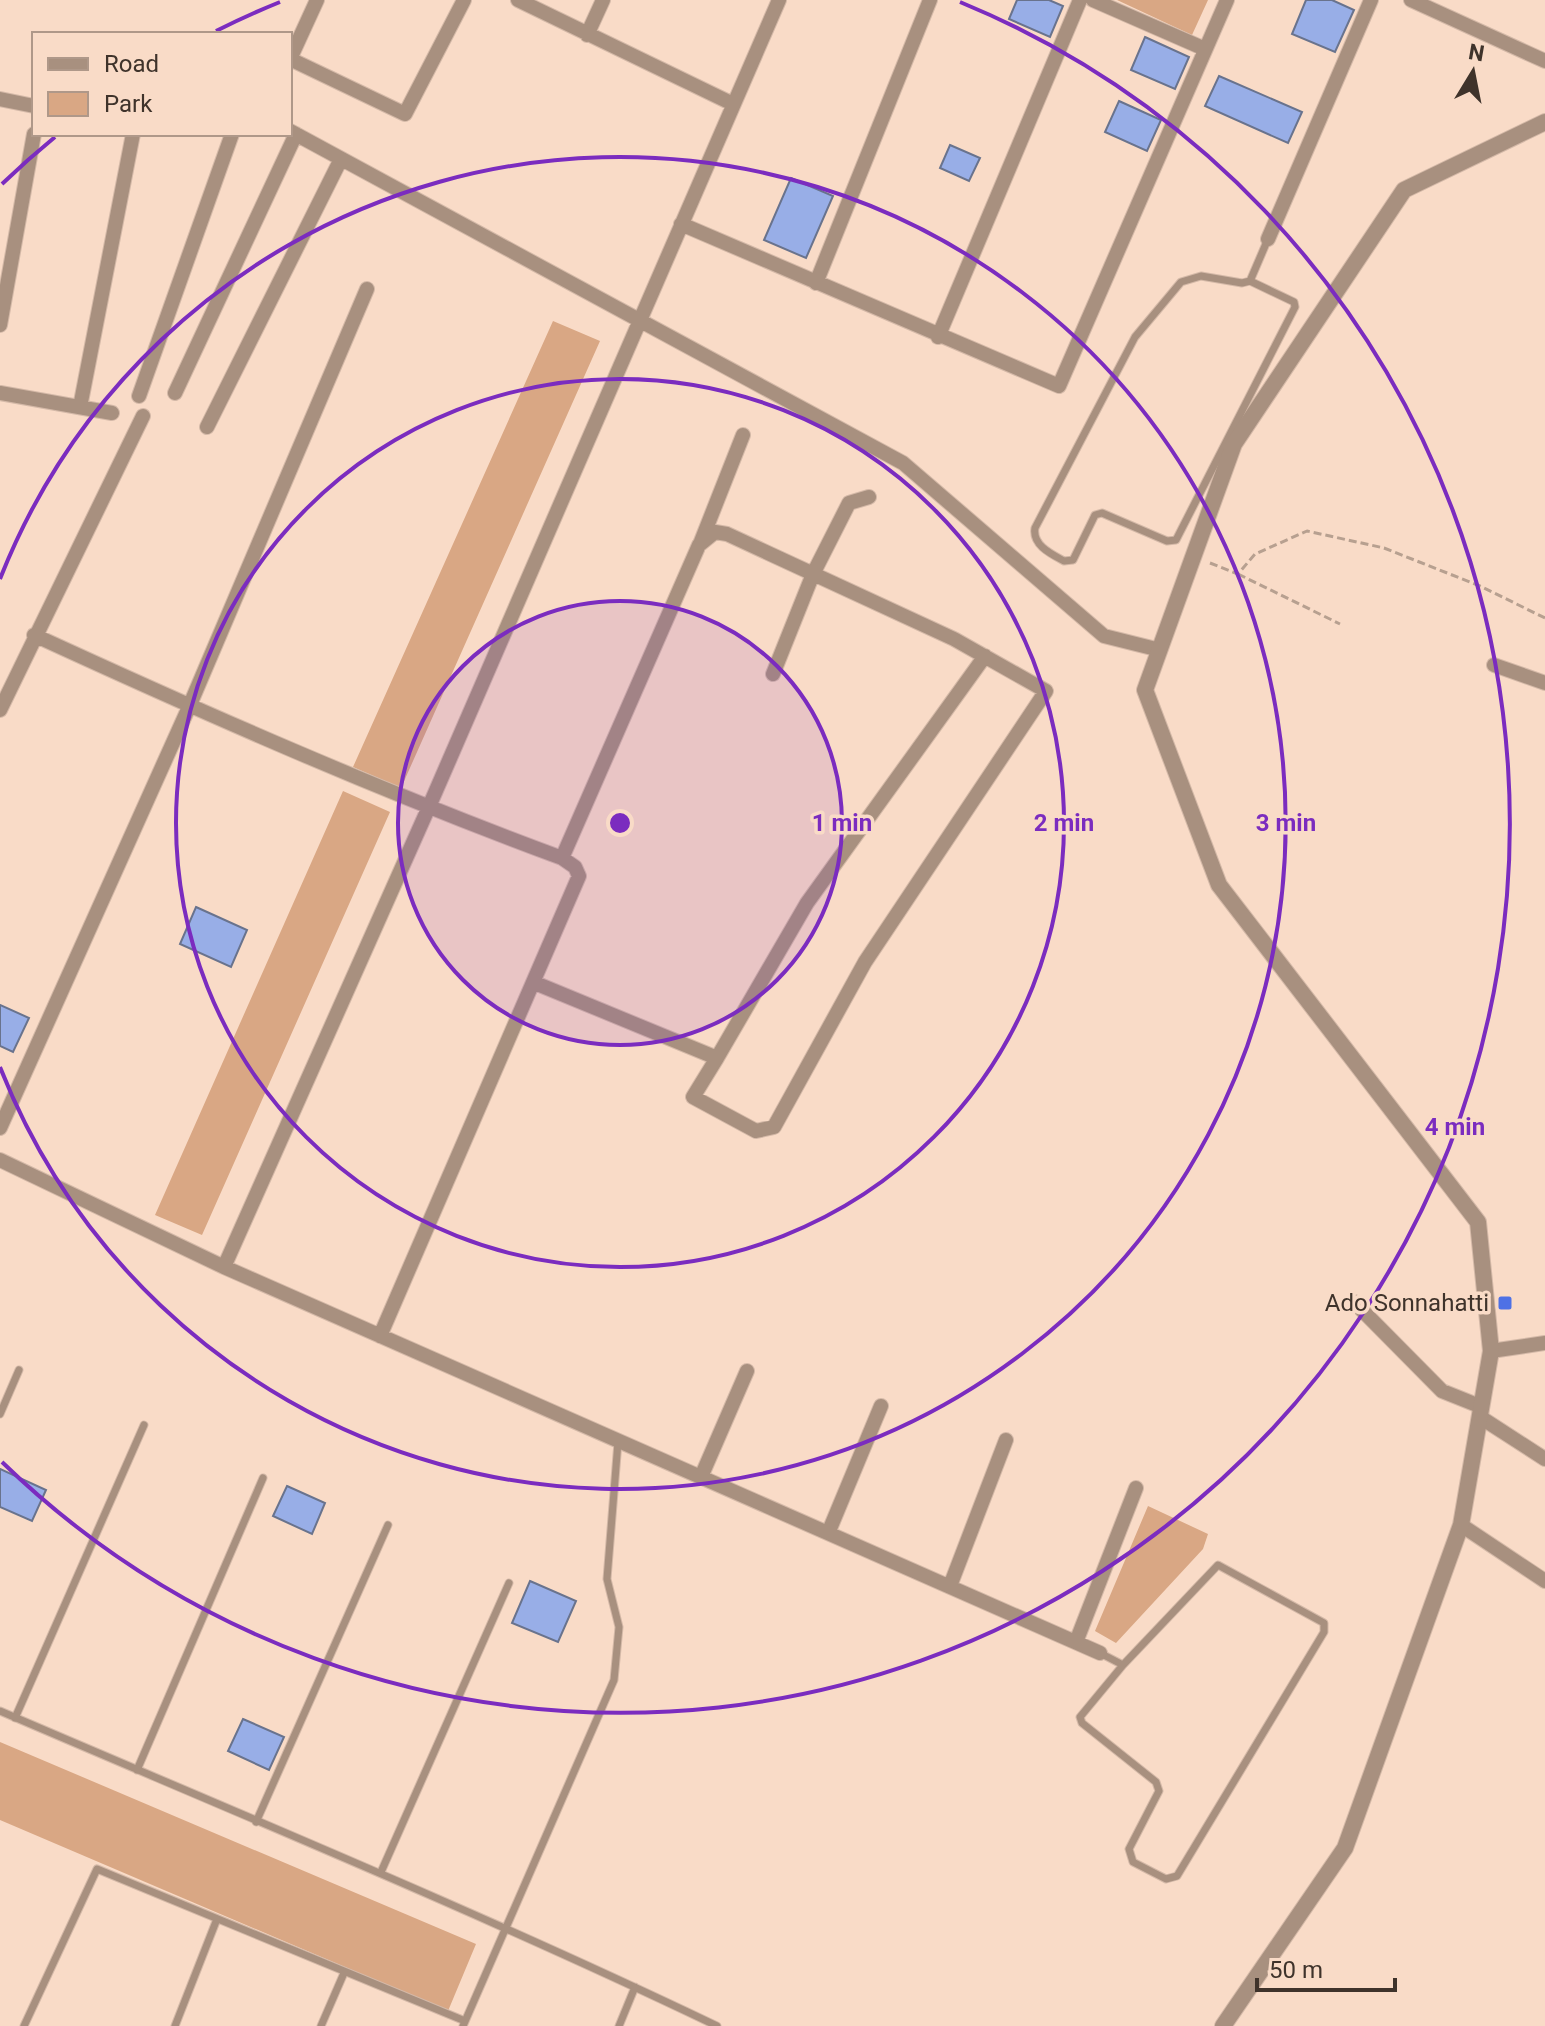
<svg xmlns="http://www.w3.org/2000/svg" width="1545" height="2026" font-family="Roboto,sans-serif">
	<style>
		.park { fill: #d9a784 }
		.building { fill: #98aee7; stroke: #69738d; stroke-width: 2 }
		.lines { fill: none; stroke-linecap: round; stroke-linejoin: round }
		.service-casing { stroke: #d4b9a8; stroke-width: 9 }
		.minor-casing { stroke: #d4b9a8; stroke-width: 16 }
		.tertiary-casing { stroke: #d4b9a8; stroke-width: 18 }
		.path { stroke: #b7a090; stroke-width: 3; stroke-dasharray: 8 4; stroke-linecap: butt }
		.service { stroke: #a8907f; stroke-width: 7 }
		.minor { stroke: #a8907f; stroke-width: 14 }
		.tertiary { stroke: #a8907f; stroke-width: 16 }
		.ring { fill: none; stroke: #7b2cbf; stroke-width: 4 }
		.poi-dot { fill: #4e71e5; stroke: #f9dbc7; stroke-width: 3 }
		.labels { text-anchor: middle; stroke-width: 7; stroke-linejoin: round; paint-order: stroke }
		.poi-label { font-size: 24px; fill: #3f332b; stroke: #f9dbc7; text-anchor: end }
		.centre { fill: #7b2cbf; stroke: #f9dbc7; stroke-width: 4 }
		.ring-label { font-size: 24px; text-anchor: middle; font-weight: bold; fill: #7b2cbf; stroke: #f9dbc7; stroke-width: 7; stroke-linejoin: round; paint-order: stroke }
	</style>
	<rect width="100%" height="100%" fill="#f9dbc7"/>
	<!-- park -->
	<path class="park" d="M 1117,0 L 1208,0 L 1192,35 Z
		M 553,321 L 600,341 L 401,788 L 353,767 Z
		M 343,791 L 390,812 L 202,1235 L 155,1215 Z
		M 1148,1506 L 1208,1534 L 1203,1549 L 1116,1643 L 1095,1631 Z
		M 0,1742 L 476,1944 L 448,2011 L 0,1820 Z"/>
	<!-- building -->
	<path class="building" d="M 1017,0 L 1049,0 L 1063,6 L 1050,37 L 1009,19 Z
		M 1306,0 L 1332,0 L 1354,10 L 1335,52 L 1292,34 Z
		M 1145,37 L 1189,57 L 1175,89 L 1131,70 Z
		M 1219,76 L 1302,112 L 1288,143 L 1205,106 Z
		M 1119,101 L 1161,120 L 1147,151 L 1105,132 Z
		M 950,145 L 980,158 L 969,181 L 940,168 Z
		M 791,178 L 833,196 L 806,258 L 764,240 Z
		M 196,907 L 247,930 L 231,967 L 180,944 Z
		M 0,1005 L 29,1018 L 13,1052 L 0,1046 Z
		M 0,1469 L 46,1490 L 32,1521 L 0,1507 Z
		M 287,1486 L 325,1503 L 312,1534 L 273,1516 Z
		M 530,1581 L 576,1601 L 558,1642 L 512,1623 Z
		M 243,1719 L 284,1737 L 269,1770 L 228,1751 Z"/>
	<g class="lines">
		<!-- service casing -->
		<g class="service-casing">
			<path id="service" d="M 1250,281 L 1294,302 L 1295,307 L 1176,540 L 1167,541 L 1102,513 L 1095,515 L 1073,560 L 1064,561 C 1051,554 1032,545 1035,528 L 1135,337 L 1181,282 L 1201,276 L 1242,283 L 1250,281 L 1268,239
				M 0,1414 L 19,1370
				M 1100,1653 L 1123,1665 L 1218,1565 L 1324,1623 L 1324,1632 L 1177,1876 L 1166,1879 L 1133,1862 L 1129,1849 L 1159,1791 L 1156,1782 L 1082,1723 L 1080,1717 L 1123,1665
				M 0,1711 C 240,1814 481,1913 717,2026
				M 15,1718 L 144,1425
				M 137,1770 L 263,1478
				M 256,1822 L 388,1525
				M 381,1872 L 509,1583
				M 24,2026 L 97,1869 L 465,2021
				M 175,2026 L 217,1919
				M 321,2026 L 344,1973
				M 463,2026 L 614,1680 L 619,1627 L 607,1579 L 618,1442
				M 619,2026 L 635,1987"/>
		</g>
		<!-- minor casing -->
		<g class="minor-casing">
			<path id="minor" d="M 317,0 L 290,59 L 405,114 L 464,0
				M 518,0 L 733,104
				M 1093,0 L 1205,49
				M 1411,0 L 1545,61
				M 587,35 L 603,0
				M 0,99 L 34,106
				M 290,131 L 903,463 L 1104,636 L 1160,650
				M 681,224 L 1059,386 L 1227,0
				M 1268,239 L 1371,0
				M 816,283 L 930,0
				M 0,325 L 34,134
				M 938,337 L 1080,0
				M 0,393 L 112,413
				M 175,393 L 296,134
				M 139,396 L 232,134
				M 80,407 L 133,134
				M 207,427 L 341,159
				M 700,544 L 743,435
				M 34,635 C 208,715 383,792 562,858 L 575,867 L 579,876 L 380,1336
				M 1494,665 L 1545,683
				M 773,674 L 813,574 L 849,503 L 869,497
				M 0,710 L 143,416
				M 535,983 L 717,1058 L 693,1097 L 756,1131 L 774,1127 L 865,962 L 1046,691 L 954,639 L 727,534 L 715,532 L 699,545 L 562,858
				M 717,1058 L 807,903 L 985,656
				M 0,1128 L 189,707 L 367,289
				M 0,1160 L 224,1267 L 1100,1653
				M 224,1267 L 428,809 L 779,0
				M 1354,1302 L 1442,1391 L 1482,1407
				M 1491,1351 L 1545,1343
				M 1480,1417 L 1545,1459
				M 701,1477 L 747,1371
				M 1461,1525 L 1545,1581
				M 829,1531 L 881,1406
				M 950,1586 L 1006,1440
				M 1076,1642 L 1136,1488"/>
		</g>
		<!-- tertiary casing -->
		<g class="tertiary-casing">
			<path id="tertiary" d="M 1223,2026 L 1345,1848 L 1461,1525 L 1491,1351 L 1478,1222 L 1219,885 L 1145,690 L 1234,444 L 1404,190 L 1545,122"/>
		</g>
		<!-- path -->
		<path class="path" d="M 1210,563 L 1238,574 L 1255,554 L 1307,531 L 1384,548 L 1480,586 L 1545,618
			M 1238,574 L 1340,624"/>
		<!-- service -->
		<use href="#service" class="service"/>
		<!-- minor -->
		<use href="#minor" class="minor"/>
		<!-- tertiary -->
		<use href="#tertiary" class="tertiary"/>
	</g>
	<!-- distance rings -->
	<circle cx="620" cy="823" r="222" fill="#7b2cbf" fill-opacity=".12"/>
	<g class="ring">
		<circle cx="620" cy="823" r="222"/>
		<circle cx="620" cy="823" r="444"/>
		<path d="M0 579A666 666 0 1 1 0 1067"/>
		<path d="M2 184A889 889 0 0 1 55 137M216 31A889 889 0 0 1 280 2M960 2A889 889 0 1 1 2 1462"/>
	</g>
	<!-- markers -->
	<rect class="poi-dot" x="1497" y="1295" width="16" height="16" rx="4"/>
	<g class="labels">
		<!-- poi labels -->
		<g class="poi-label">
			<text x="1489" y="1311">Ado Sonnahatti</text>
		</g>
	</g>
	<circle cx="620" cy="823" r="12" class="centre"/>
	<g class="ring-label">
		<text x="842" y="831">1 min</text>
		<text x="1064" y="831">2 min</text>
		<text x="1286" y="831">3 min</text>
		<text x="1455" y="1135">4 min</text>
	</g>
	<!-- legend -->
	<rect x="32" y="32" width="260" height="104" fill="#f9dbc7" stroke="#af9889" stroke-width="2"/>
	<rect x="48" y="58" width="40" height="12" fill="#a8907f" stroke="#af9889" stroke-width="2"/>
	<text x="104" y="72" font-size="24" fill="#3f332b">Road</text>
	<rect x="48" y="92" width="40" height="24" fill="#d9a784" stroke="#af9889" stroke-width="2"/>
	<text x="104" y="112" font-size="24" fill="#3f332b">Park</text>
	<!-- north arrow -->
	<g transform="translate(1473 72) rotate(10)" stroke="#f9dbc7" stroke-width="6" paint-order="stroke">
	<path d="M0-6L14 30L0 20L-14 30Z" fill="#3f332b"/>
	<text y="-12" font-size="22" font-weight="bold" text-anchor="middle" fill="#3f332b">N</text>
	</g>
	<!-- scale -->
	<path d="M1257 1978v12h138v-12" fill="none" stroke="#3f332b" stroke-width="4"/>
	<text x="1269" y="1978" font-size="24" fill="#3f332b" stroke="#f9dbc7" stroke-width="6" paint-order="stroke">50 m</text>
</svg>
